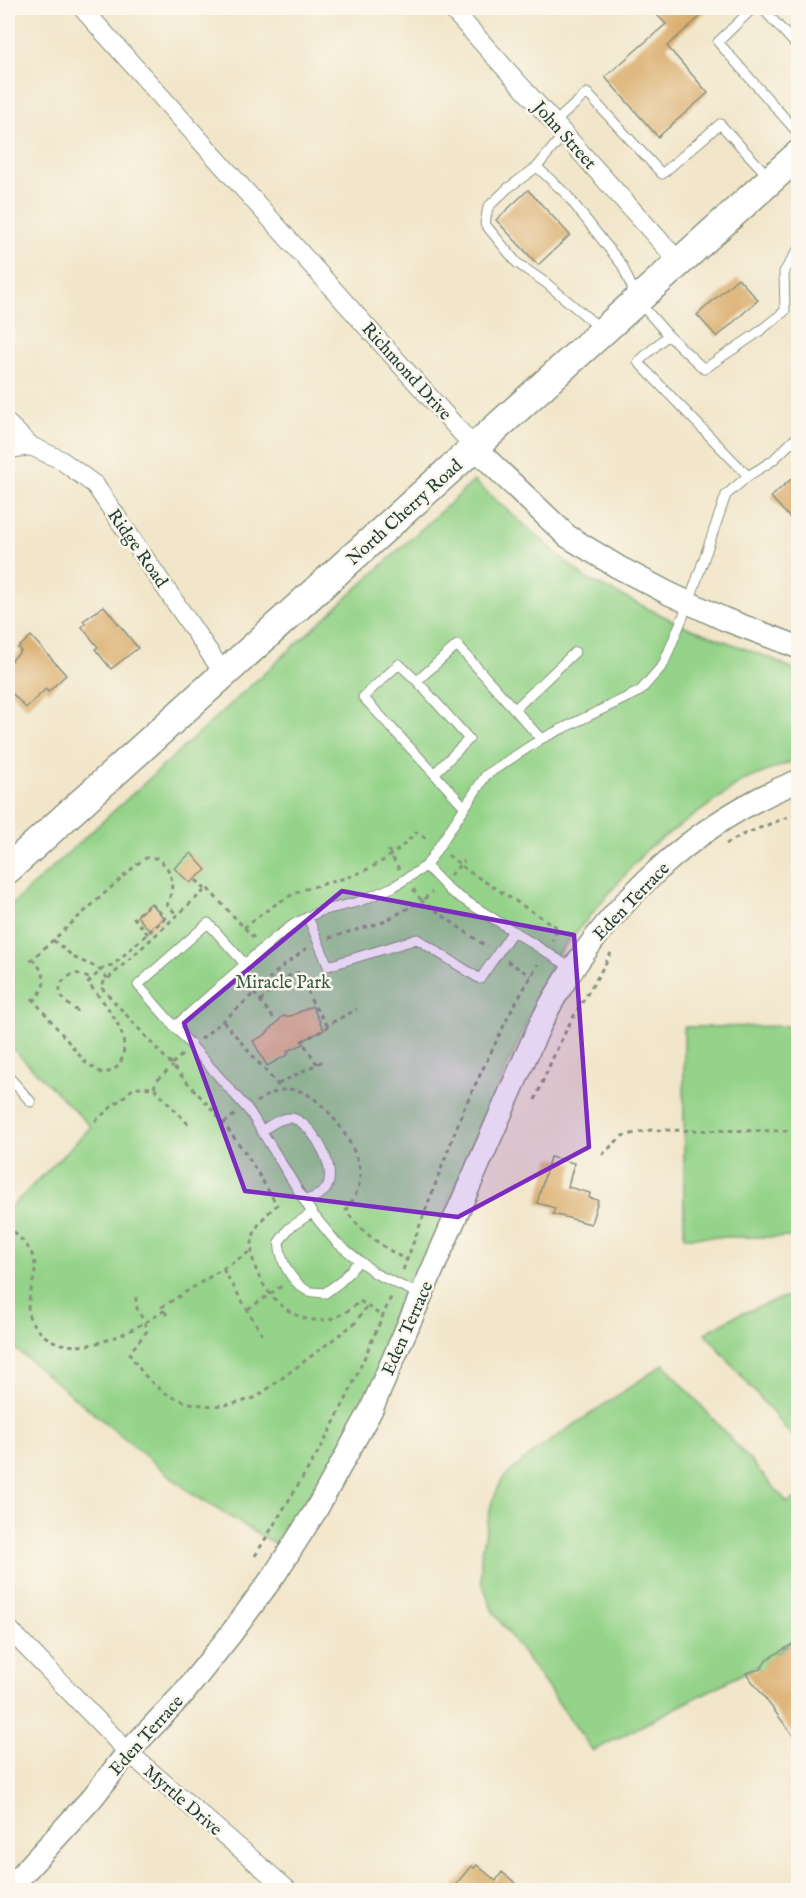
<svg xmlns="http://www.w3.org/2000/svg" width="806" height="1898" font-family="'IM FELL English',serif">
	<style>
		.green { fill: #94d389; stroke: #5a885e; stroke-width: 1.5 }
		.building { fill: #d9aa68 }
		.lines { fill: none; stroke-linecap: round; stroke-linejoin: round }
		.service-casing { stroke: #88927f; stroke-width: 11 }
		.minor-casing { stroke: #88927f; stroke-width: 20 }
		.tertiary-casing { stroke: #88927f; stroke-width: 25 }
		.primary-casing { stroke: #88927f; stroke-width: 31 }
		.path { stroke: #88927f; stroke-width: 3; stroke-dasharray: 4.5 4.5; stroke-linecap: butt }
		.service { stroke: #fff; stroke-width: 9 }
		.minor { stroke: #fff; stroke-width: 18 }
		.tertiary { stroke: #fff; stroke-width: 22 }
		.primary { stroke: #fff; stroke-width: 28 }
		.marked { fill: #7b2cbf; fill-opacity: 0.2; stroke: #7b2cbf; stroke-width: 4.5; stroke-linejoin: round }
		.labels { text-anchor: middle; stroke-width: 5; stroke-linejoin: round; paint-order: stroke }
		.street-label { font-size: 18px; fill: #1f3d34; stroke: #fbf7ec }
		.park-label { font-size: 18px; fill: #365b45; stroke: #fbf7ec }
	</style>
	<rect width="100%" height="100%" fill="#fbf7ec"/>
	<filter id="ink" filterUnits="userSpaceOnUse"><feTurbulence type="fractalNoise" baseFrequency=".0167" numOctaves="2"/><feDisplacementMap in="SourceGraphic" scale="12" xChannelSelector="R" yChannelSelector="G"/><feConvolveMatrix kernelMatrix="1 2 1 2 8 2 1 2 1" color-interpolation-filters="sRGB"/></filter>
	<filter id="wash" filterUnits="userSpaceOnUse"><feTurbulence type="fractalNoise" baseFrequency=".008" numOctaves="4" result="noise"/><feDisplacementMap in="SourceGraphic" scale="24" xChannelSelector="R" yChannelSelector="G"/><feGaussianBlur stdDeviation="1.35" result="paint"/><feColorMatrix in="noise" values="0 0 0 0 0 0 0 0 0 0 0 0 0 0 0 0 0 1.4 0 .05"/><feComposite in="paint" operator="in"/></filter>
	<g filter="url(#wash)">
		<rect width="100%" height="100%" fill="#f2e6ca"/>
		<!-- green -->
		<path class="green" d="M 474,481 L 585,578 L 682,625 L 775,660 L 798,672 L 798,759 L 743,781 L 647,849 L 555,957 L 451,1197 L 387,1375 L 288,1552 L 192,1494 L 8,1343 L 8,1210 L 91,1127 L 8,1044 L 8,908 Z
			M 798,1026 L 798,1237 L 684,1237 L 684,1027 Z
			M 785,1297 L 798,1297 L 798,1443 L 705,1333 L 735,1316 Z
			M 664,1364 L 788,1503 L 798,1497 L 798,1636 L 775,1654 L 798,1639 L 798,1729 L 757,1666 L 593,1751 L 492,1610 L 481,1579 L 481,1557 L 491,1505 L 502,1479 L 531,1454 Z"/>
		<g id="blocks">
			<!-- building -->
			<path class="building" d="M 650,8 L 710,8 L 667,46 L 708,93 L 658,137 L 605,77 L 666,24 Z
				M 528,190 L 570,235 L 538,265 L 496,220 Z
				M 738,278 L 758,300 L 717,337 L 697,315 Z
				M 798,473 L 798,527 L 771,497 Z
				M 104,606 L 138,648 L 111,669 L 95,649 L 98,647 L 82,627 L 85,624 L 83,621 Z
				M 31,636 L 66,675 L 48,692 L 46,689 L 26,708 L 8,689 L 8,664 L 21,651 L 18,648 Z
				M 191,853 L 206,870 L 190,883 L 174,868 Z
				M 151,903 L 164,918 L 149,930 L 137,916 Z
				M 312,1006 L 324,1030 L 302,1041 L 304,1044 L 287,1051 L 289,1054 L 267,1066 L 253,1041 L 265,1035 L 283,1016 L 291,1016 Z
				M 550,1157 L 574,1163 L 568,1187 L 590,1193 L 589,1198 L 598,1200 L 591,1224 L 553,1214 L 555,1208 L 537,1203 Z
				M 798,1641 L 798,1742 L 746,1673 L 761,1669 L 767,1659 Z
				M 477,1865 L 496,1881 L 502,1872 L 524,1890 L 451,1890 L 471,1866 L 474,1868 Z"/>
		</g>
	</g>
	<g filter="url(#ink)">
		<use href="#blocks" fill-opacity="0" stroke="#88927f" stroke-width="1.5"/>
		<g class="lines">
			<!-- service casing -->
			<g class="service-casing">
				<path id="service" d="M 753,8 L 718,42 L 798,133
					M 762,8 L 798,47
					M 554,123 L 587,93 L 662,174 L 720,124 L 770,178
					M 537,167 L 564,134
					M 600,328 L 546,283 L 517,263 L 485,224 L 488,207 L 508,188 L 537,167 L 566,194 L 622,265 L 638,301 L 668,335 L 704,369 L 756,334 L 785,311 L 784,272 L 798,250
					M 748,476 L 772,461 L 798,436
					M 417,681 L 469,739 L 435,773
					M 515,709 L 575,652
					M 465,807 L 363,697 L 399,664 L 417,681 L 457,645 L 541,739
					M 426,866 L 450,891 L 573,969
					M 308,917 L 328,966 L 417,939 L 480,979 L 513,931
					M 245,964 L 275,938 L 294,924 L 321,911 L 358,902 L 393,887 L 426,866 L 486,775 L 541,739 L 640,691 L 663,665 L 689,602 L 726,495 L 748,476 L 638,362 L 668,335
					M 174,1027 L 245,964 L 208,923 L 138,985 L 250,1112 L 312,1213 L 336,1242 L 376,1274 L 421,1295
					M 8,1076 L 31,1102
					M 261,1131 C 271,1125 283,1115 295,1119 C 314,1126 340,1172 325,1190 C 321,1195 311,1198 305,1201
					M 312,1213 L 289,1228 L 279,1242 C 281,1261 289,1279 306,1290 C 311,1293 319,1292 325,1293 L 340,1282 L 359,1261"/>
			</g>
			<!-- minor casing -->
			<g class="minor-casing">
				<path id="minor" d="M 82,8 L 475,448
					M 451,8 L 680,263
					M 8,424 L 31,446
					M 8,449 L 31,446 L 61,460 L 95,485 L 224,674
					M 8,1628 L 128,1752 L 288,1890"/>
			</g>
			<!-- tertiary casing -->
			<g class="tertiary-casing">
				<path id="tertiary" d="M 475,448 L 567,536 L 618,567 L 670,594 L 724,619 L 798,647
					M 8,1890 L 92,1798 L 128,1752 L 183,1694 L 230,1635 L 275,1574 L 316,1510 L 371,1410 L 529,1049 C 538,1030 546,1010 558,992 C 614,900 697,821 798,781"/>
			</g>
			<!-- primary casing -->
			<g class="primary-casing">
				<path id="primary" d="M 8,869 L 798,155"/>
			</g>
			<!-- path -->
			<path class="path" d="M 726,844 L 742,835 L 798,813
				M 388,850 L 399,869
				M 448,855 L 468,871 L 558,928 L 552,941
				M 450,875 L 464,861
				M 196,880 L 205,889
				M 413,889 L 422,901 L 432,892
				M 244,928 C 262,913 281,899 303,890 C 320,884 339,881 356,874 C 380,865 399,851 416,832 L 428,840
				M 254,938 L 207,888 L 100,986 L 217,1115 L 247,1155 L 277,1205 C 268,1213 258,1222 254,1234 C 242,1268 279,1318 314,1320 C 332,1322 347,1313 360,1301 L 383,1317
				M 329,938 L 383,922 L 422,901 L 487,947
				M 53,940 L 75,958 L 98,968 L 108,979
				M 32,959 C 47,973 48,985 34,1001
				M 30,961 L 137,864 L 146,858 L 157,858 C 174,870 175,887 167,904 L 177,915
				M 507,961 L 531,976
				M 254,993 L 275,1020
				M 32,998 L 86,1063 L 102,1073 C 110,1073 117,1069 121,1061 C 133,1033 104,1003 88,983 L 104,967 L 113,965 L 165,918 L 151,903 L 134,918 L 148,934
				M 260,1001 C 273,990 283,975 301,972 C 312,981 307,984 309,995 C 311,1003 323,1018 328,1026
				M 78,1011 C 59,1001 50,982 76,973 L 91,979
				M 223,1021 L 282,1090
				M 201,1039 L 238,1008 L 282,967 L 307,948
				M 172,1064 L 183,1054
				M 317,1064 L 302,1041 L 324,1030 L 331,1023 L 357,1009
				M 278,1084 L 323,1061
				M 154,1088 L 156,1081 L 173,1066
				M 535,1100 C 547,1071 559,1042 575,1014 C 587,994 600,974 611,953
				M 256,1102 C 268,1095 281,1087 296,1090 C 323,1095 358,1146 360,1172 C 361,1187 354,1199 346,1211 C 365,1235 380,1245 406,1260
				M 95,1121 L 135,1087 L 154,1088 L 191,1127
				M 224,1123 L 237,1113
				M 602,1155 L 622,1136 L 651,1130 L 798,1131
				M 8,1225 C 19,1238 37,1251 35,1271 C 34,1278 32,1286 30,1293 C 29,1300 27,1309 29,1316 C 32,1324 39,1332 46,1337 C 82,1361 134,1330 165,1310
				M 223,1269 L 262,1334
				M 403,1270 L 464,1108 L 509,1015 L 538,964
				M 136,1297 C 135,1315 145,1316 147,1331 L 131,1351 L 130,1354 C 158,1404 204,1416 257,1397 L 355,1323 L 367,1306
				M 248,1309 L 282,1286
				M 167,1315 L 162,1307 L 251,1251
				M 255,1556 L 323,1444 L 348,1395 L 391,1297"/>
			<!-- service -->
			<use href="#service" class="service"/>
			<!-- minor -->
			<use href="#minor" class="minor"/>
			<!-- tertiary -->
			<use href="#tertiary" class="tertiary"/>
			<!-- primary -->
			<use href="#primary" class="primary"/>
		</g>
	</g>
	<!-- marked area -->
	<path class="marked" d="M 342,891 L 574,935 L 589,1147 L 458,1217 L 245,1191 L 184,1023 Z"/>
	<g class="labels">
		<!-- street labels -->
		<g class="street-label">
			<text transform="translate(565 135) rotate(48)" y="6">John Street</text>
			<text transform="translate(407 371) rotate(48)" y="6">Richmond Drive</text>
			<text transform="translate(404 512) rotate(-42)" y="6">North Cherry Road</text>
			<text transform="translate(138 548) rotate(55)" y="6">Ridge Road</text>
			<text transform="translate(631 901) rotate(-46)" y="6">Eden Terrace</text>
			<text transform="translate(407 1328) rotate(-66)" y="6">Eden Terrace</text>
			<text transform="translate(146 1735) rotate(-48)" y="6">Eden Terrace</text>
			<text transform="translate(183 1800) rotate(41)" y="6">Myrtle Drive</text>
		</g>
		<!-- park labels -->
		<g class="park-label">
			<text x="283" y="988">Miracle Park</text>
		</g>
	</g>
	<!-- margin -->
	<rect width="806" height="1898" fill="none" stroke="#fbf7ec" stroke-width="30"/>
</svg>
